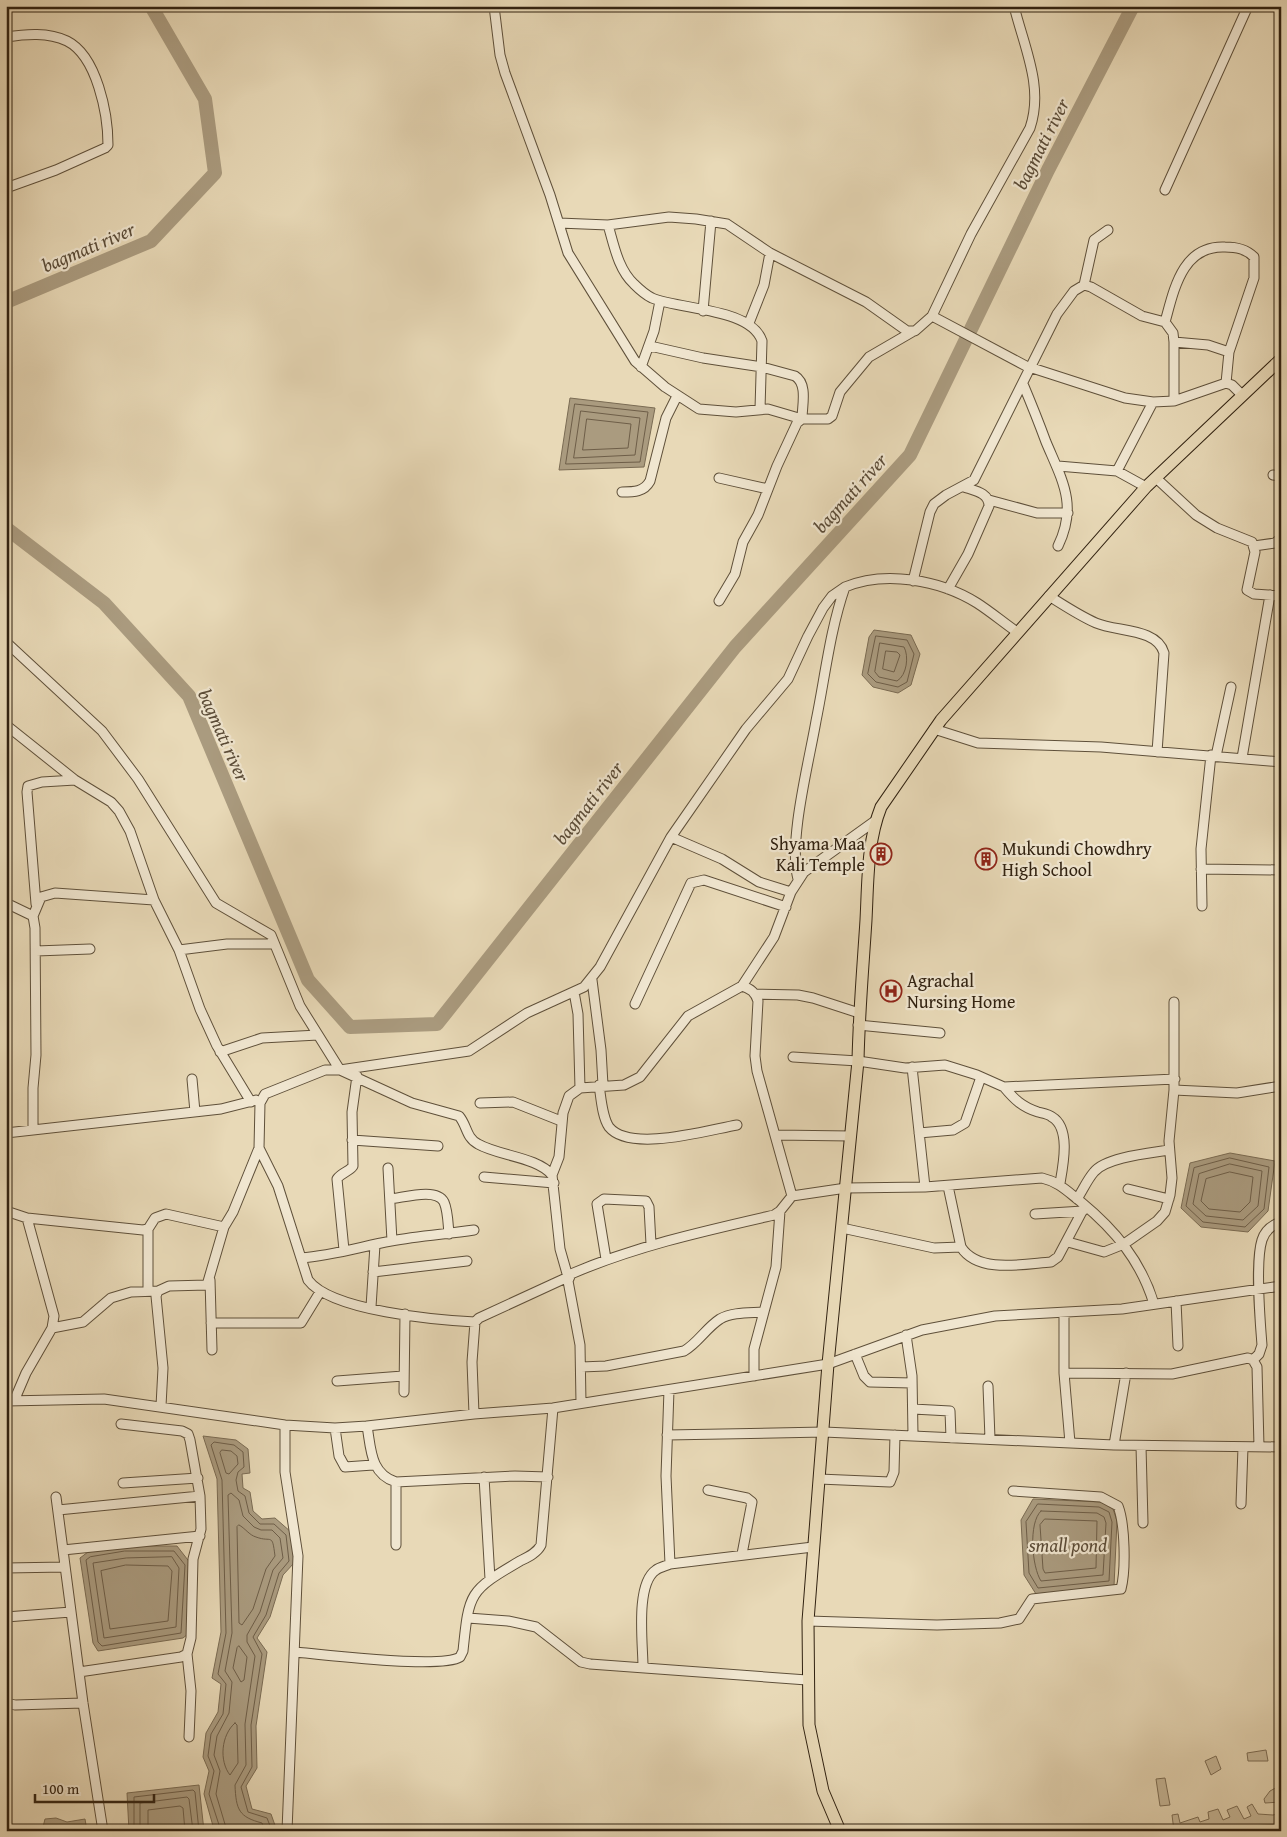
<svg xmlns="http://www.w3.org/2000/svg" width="1287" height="1837" font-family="'Gentium Book Plus',serif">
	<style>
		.green { fill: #c9ba9b; stroke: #7d6e56 }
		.water { fill: #aa9b7f; stroke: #7a6b53 }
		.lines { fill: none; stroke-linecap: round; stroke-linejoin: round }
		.shore { stroke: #6e5e48; stroke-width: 1 }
		.river { stroke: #aa9b7f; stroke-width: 14 }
		.minor-casing { stroke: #5f503a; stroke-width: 11 }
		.major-casing { stroke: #312211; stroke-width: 13 }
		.minor { stroke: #f0e6d0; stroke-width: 9 }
		.major { stroke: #e8d9b7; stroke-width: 11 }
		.labels { text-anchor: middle; stroke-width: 4.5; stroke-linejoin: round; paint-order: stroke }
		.poi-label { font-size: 18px; fill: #312211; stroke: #f0e6d0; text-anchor: start }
		.water-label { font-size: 19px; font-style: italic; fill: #5b4c38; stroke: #f0e6d0 }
	</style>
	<rect width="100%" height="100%" fill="#e8d9b7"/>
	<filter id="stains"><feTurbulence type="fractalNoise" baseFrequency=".004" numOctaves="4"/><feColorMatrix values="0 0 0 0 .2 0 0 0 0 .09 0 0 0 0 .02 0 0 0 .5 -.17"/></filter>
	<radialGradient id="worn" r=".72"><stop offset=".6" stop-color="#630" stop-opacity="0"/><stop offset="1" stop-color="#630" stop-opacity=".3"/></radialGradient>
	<!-- green -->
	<path class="green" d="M 1266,1750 L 1268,1761 L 1248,1761 L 1247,1753 Z
		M 1216,1756 L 1221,1769 L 1211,1775 L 1205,1761 Z
		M 1165,1778 L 1170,1805 L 1160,1806 L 1156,1779 Z
		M 1281,1785 L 1281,1802 L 1265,1803 L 1264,1799 L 1270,1791 Z
		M 1252,1804 L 1258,1814 L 1273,1815 L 1281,1813 L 1281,1824 L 1174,1831 L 1172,1815 L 1178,1814 L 1180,1823 L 1198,1817 L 1200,1822 L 1209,1819 L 1208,1812 L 1218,1809 L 1223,1820 L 1230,1817 L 1227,1810 L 1237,1806 L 1244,1819 L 1251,1816 L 1247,1807 Z"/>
	<!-- water -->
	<path class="water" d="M 570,398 L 655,408 L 644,467 L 559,470 Z
		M 874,630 L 911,635 L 920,654 L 911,685 L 898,693 L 873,687 L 862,675 L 869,637 Z
		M 1230,1153 L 1275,1161 L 1268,1211 L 1248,1232 L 1201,1227 L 1181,1208 L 1190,1163 Z
		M 203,1436 L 236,1440 L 248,1449 L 250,1473 L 242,1474 L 243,1488 L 250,1492 L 253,1511 L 262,1519 L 275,1518 L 291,1532 L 294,1563 L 283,1575 L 270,1617 L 257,1638 L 267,1652 L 256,1726 L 257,1768 L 246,1786 L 252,1809 L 271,1814 L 277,1831 L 218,1831 L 213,1826 L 204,1794 L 209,1771 L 203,1757 L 206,1733 L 218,1712 L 221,1684 L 212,1678 L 221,1632 L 217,1479 Z
		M 1033,1499 L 1101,1502 L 1113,1509 L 1117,1521 L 1114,1586 L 1036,1594 L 1024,1575 L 1021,1520 Z
		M 125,1546 L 177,1546 L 191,1564 L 188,1634 L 183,1638 L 98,1651 L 93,1643 L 80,1558 L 88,1552 Z
		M 199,1785 L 204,1831 L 129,1831 L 127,1793 Z
		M 56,1818 L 67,1822 L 85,1819 L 87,1831 L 42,1831 L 45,1819 Z"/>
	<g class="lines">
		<!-- shore -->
		<path class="shore" d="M 575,404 L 648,412 L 640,462 L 566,464 Z
			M 581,411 L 640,418 L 635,455 L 574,458 Z
			M 587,419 L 631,424 L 628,448 L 583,450 Z
			M 876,636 L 907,640 L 914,654 L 907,682 L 898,687 L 876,682 L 868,674 Z
			M 880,643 L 904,647 C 909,656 907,675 897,681 L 879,677 L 875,672 Z
			M 886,651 L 897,652 L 900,655 L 894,672 L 883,669 Z
			M 1230,1158 L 1269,1167 L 1264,1209 L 1245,1227 L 1203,1222 L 1186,1206 L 1194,1168 Z
			M 1230,1164 L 1262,1171 L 1258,1206 L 1243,1220 L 1206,1216 L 1193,1204 L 1199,1174 Z
			M 1230,1172 L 1253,1177 L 1250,1202 L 1240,1212 L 1209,1209 L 1201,1201 L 1206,1179 Z
			M 222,1450 L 231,1451 L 237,1456 L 238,1464 L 229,1474 L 226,1473 L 220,1453 Z
			M 1038,1504 L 1099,1507 L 1109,1512 L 1112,1522 L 1109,1581 L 1038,1588 L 1029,1573 L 1026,1522 Z
			M 1041,1511 L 1097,1513 L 1104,1517 L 1106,1523 L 1103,1575 L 1041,1581 C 1032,1567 1028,1523 1041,1511 Z
			M 1045,1519 L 1097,1521 L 1096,1568 L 1045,1573 L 1043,1569 L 1040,1525 Z
			M 239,1525 C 245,1528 249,1535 256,1537 C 272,1543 272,1532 275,1556 L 266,1569 L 253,1609 L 242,1625 L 239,1623 L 237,1527 Z
			M 125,1551 L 174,1551 L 185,1565 L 181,1633 L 102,1646 L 98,1642 L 86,1560 L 90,1557 Z
			M 172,1557 L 179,1568 L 176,1627 L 104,1638 L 93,1563 L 126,1558 Z
			M 126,1565 L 168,1566 L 172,1571 L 168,1621 L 110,1629 L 101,1571 Z
			M 239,1646 L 247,1657 L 244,1680 L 241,1682 L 233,1668 L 237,1648 Z
			M 235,1723 L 237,1725 L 238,1763 L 230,1775 C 219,1761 221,1735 235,1723 Z
			M 134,1831 L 134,1797 L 193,1790 L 195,1792 L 199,1831
			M 140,1831 L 140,1803 L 187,1797 L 189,1799 L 193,1831
			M 148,1831 L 148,1810 L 180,1806 L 183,1808 L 185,1831
			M 221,1831 L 209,1794 L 214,1771 L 208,1756 L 211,1734 L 223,1714 L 226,1684 L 218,1674 L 226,1633 L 222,1480 L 211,1445 L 214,1442 L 234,1445 L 243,1452 L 244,1467 L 238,1472 L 236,1480 L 238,1491 L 245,1496 L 249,1513 L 260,1524 L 274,1524 L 286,1535 L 289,1561 L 279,1573 L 266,1615 L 253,1637 L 262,1654 L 251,1725 L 252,1767 L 241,1787 L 248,1812 L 267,1818 L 272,1831
			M 227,1831 L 216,1794 L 220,1771 L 214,1755 L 217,1736 L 229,1713 L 232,1682 L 225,1671 L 232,1633 L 228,1495 L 231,1493 L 239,1500 L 243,1516 L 254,1527 L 261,1530 L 272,1530 L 280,1538 L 283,1558 L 273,1570 L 260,1612 L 247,1635 L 247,1642 L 255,1656 L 245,1724 L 246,1765 L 235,1785 C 236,1810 239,1817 262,1823 L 265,1831"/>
		<!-- river -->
		<path class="river" d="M 6,302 L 151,241 L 215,173 L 205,99 L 151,6
			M 6,528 L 104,603 L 189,696 L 308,980 L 350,1027 L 437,1024 L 735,647 L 910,455 L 1048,170 L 1133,6"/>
		<!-- minor casing -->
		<g class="minor-casing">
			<path id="minor" d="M 494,6 L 500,55 L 505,73 L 550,195 L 568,253 L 635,361 L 665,387 L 699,409 L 736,412 L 768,409 L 802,419 C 802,406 808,384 795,376 L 762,367 L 703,358 L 650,346
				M 6,37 C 26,34 48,32 67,41 C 97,56 108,114 108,145 L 105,148 L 56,170 L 6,188
				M 1165,190 L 1248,6
				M 559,223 L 608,225 L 669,217 L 696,219 L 727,224 L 770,253 L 866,302 L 907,331 L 915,331 L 932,316 L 971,234 L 1030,128 C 1044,87 1024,47 1014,6
				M 608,225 C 614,245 618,269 634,284 C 639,289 646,295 652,298 C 681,310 751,308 762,341 L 760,409
				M 1084,285 L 1094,240 L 1108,230
				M 703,311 L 711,221
				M 932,316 L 1026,366 L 1125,398 L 1153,402 L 1174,401 L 1226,383 L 1232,385 L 1242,395
				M 1165,322 C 1174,290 1182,245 1225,247 C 1237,247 1246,249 1254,257 L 1254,278 L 1229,352 L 1226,383
				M 749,323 L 764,285 L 770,253
				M 1174,342 L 1208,345 L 1229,352
				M 641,367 L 654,331 L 660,301
				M 1023,384 C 1031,403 1039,423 1046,442 C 1062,480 1078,505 1058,546
				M 1058,466 L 1117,471 L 1146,487
				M 1117,471 L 1153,402
				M 1273,475 L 1281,476
				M 719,478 L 768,489
				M 1156,478 L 1196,515 L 1217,528 L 1252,542 L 1255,552 L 1247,590 L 1254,594 L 1281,596
				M 622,492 C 634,492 644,492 650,481 L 666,418 L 677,396
				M 989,500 L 1037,513 L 1068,513
				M 1254,546 L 1275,543 L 1281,538
				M 913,581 L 930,512 L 934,504 L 946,495 L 974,480 L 1057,314 L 1074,291 L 1084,285 L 1091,287 L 1142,316 L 1165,322 L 1173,333 L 1174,342 L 1174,401
				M 948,589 L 968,554 L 989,506 C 989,493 976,491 964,487
				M 1049,596 C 1065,606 1080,616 1096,623 C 1117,632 1157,628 1164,653 L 1157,752
				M 719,601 L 735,574 L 743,542 L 758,515 L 777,466 L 797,423 L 802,419 L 828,419 L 832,416 L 840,392 L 869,357 L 912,332
				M 6,642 L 102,731 L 138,779 L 216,903 L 271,935 L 300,1006 L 340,1070 L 469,1051 L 527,1013 L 584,987 L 600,967 L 671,837 L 746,729 L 788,679 L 808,636 L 823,608 L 832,596 L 845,587
				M 6,725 L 75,780 L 111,802 L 119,811 L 130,831 L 154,900
				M 934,729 L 978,743 L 1101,747 L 1281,762
				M 1216,756 L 1231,687
				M 1242,758 L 1270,595
				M 671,837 L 722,859 L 759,882 L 791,892
				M 1201,869 L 1281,870
				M 798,879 C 788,842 809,762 816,721 C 825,677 830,630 845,587 C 885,570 940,580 977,603 C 991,612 1004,623 1017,632
				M 6,903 L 33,916 L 35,928 L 36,1055 L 33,1088 L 33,1130
				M 36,904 L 27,792 L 28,786 L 42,782 L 75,780
				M 1202,906 L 1201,849 L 1211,755
				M 33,916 L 41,897 L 55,893 L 154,900 L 179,950 L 200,1009 L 217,1046 L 251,1102
				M 179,950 L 227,944 L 274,944
				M 36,951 L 90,949
				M 592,980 L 601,1050 L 603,1085
				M 742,986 C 751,989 755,992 758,1001 L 755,1056 L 757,1071 L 792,1196
				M 574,992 L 578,1014 L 580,1088
				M 756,994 L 798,995 L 813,998 L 859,1013
				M 635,1004 L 691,883 L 704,880 L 786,907
				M 858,1025 L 940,1033
				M 220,1052 L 262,1038 L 318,1035
				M 793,1057 L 858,1061 L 905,1068 L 945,1065 L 977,1075 L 1004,1087 L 1175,1079
				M 912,1067 L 925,1187
				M 192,1079 L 195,1112
				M 599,1085 C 601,1097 602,1117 609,1127 C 630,1153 708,1130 737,1125
				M 1004,1087 C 1014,1099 1022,1107 1038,1112 C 1042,1113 1049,1114 1052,1117 C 1071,1128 1063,1166 1060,1183
				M 1174,1090 L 1237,1093 L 1281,1086
				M 480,1103 L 513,1102 L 561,1121
				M 6,1133 L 221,1109 L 256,1100
				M 919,1133 L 953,1130 L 965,1123 L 981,1077
				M 775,1135 L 851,1136
				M 352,1140 L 438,1146
				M 388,1168 L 392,1241
				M 552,1175 L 559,1157 L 563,1113 L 569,1096 L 580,1088 L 624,1085 L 640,1077 L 688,1016 L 742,986 L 774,937 L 791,892 L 804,872 L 875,821
				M 484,1177 L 554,1183
				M 948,1186 L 961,1247 C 978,1274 1024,1264 1051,1262 L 1058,1257 L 1085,1206
				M 1128,1189 L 1169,1199
				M 390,1199 C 403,1198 436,1187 444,1202 C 448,1211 448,1224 449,1234
				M 1077,1199 C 1083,1190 1087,1180 1094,1172 C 1106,1157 1151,1153 1169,1150
				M 6,1211 L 27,1218 L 143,1230 L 148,1229 L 155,1218 L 166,1214 L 224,1227
				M 1035,1214 L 1083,1211
				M 842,1228 L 934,1248 L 961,1247
				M 1068,1242 L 1104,1252 L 1124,1244 L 1157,1221 L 1165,1212 L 1170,1195 L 1172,1178 L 1169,1141 L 1174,1090 L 1174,1002
				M 344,1250 L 337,1179 C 342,1172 349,1172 353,1166 L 352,1112 L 357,1076
				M 301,1258 C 331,1256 360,1247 391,1241 C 418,1236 447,1234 474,1230
				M 606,1259 L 597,1204 L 604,1199 L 646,1201 L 649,1207 L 651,1244
				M 373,1272 L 467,1261
				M 210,1280 L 212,1350
				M 148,1291 L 148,1229
				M 1176,1301 L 1178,1346
				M 371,1307 L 375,1245
				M 1064,1313 L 1064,1373 L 1070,1443
				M 211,1323 L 301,1323 L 320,1292
				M 52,1328 L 83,1322 L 111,1298 L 131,1292 L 158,1291
				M 906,1335 L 912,1376 L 913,1435
				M 855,1354 L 864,1376 L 870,1382 L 912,1383
				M 1253,1360 L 1259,1354 L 1262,1345 C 1260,1320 1255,1262 1262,1240 C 1265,1230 1272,1225 1281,1222
				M 581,1367 L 606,1366 L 684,1351 C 698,1343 706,1328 720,1319 C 732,1312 749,1313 763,1312
				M 1064,1373 L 1172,1374 L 1248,1358 L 1253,1360 L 1257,1367 L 1259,1447
				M 754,1376 L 754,1349 L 776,1267 L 780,1211
				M 337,1381 L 403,1376
				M 988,1386 L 990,1439
				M 669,1390 L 666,1476 L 670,1564
				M 404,1392 L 405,1314
				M 6,1401 L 104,1399 L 285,1425 L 335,1428 L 367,1426 L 474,1414 L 553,1408 L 828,1364 L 922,1330 L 995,1316 L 1122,1309 L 1281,1286
				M 14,1401 L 26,1373 L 52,1328 L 54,1316 L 27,1218
				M 581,1403 L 580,1345 L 568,1281 L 571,1274 C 636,1246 704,1231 774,1215 L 780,1211 L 792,1196 L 846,1188 L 925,1187 L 1042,1178 C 1059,1182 1067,1191 1081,1202 C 1115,1230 1141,1261 1154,1304
				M 161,1406 L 163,1368 L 156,1296 L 158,1291 L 169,1286 L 207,1285 L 224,1227 L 233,1212 L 259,1148
				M 913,1409 L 950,1411 L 951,1438
				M 474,1414 L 472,1362 L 475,1322 L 479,1318 L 568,1277 L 560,1249 L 552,1175 C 537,1157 499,1156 478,1144 C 466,1138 467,1125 459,1116 L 412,1103 L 340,1070 L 325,1070 L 265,1094 L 260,1103 L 259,1148 L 278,1186 L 308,1280 C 331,1311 437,1320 475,1322
				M 285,1425 L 285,1472 L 298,1556 L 287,1831
				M 367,1426 C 371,1448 370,1474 396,1482 L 515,1476 L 548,1477
				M 335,1428 L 339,1456 L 345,1467 L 373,1465
				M 667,1435 L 824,1432 L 1114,1445 L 1281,1447
				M 1114,1445 L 1126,1373
				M 1141,1446 L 1143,1523
				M 484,1477 L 490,1579
				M 819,1479 L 890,1482 L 894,1472 L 895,1435
				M 123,1483 L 198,1478
				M 708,1490 L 747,1498 L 752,1502 L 742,1554
				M 56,1497 L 83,1703 L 103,1831
				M 1241,1504 L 1243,1447
				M 58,1510 L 200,1496
				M 396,1545 L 396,1482
				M 63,1550 L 200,1536
				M 6,1568 L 65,1567
				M 6,1617 L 71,1612
				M 468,1618 L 508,1621 L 536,1627 L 581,1662 L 590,1664 L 807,1680
				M 808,1621 L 937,1625 L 1000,1623 L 1019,1619 L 1032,1599 L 1121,1589 C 1126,1570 1125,1524 1118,1506 L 1101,1497 L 1013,1491
				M 296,1652 C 325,1655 441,1669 460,1657 L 463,1651 C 469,1592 469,1591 520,1561 C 528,1557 537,1553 541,1545 L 553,1408
				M 187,1654 L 191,1691 L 189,1737
				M 643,1667 C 643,1644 635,1584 656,1570 C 660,1567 666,1566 670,1564 L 813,1547
				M 79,1672 L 181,1657 L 187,1654 L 191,1638 L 193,1559 L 201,1529 L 200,1496 L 190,1440 L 188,1434 L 182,1431 L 121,1424
				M 6,1703 L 15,1705 L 83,1703"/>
		</g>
		<!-- major casing -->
		<g class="major-casing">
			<path id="major" d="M 840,1831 L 823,1791 L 809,1725 L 808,1621 L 828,1364 L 858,1061 C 859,1013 863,967 866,920 C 868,882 867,842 881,807 L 941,720 L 1146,487 L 1281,359"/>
		</g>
		<!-- minor -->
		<use href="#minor" class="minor"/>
		<!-- major -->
		<use href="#major" class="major"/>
	</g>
	<!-- icons -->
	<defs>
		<g id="building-ring" transform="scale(1.125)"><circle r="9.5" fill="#f0e6d0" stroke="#8f2418" stroke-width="1.5"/><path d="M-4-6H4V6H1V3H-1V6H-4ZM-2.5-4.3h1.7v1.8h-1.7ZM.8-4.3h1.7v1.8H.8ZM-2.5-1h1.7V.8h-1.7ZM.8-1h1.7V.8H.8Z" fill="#8f2418"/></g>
		<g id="hospital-ring" transform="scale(1.125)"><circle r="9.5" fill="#f0e6d0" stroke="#8f2418" stroke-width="1.5"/><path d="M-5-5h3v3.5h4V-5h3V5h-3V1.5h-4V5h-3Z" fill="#8f2418"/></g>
	</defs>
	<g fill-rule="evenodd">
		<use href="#building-ring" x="881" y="854"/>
		<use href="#building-ring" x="986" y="859"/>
		<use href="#hospital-ring" x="891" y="991"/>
	</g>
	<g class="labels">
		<!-- poi labels -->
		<g class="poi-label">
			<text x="865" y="850" text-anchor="end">Shyama Maa<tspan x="865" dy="21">Kali Temple</tspan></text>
			<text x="1002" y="855">Mukundi Chowdhry<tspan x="1002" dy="21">High School</tspan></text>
			<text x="907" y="987">Agrachal<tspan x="907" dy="21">Nursing Home</tspan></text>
		</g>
		<!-- water labels -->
		<g class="water-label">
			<text transform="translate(1041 144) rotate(-63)" y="7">bagmati river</text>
			<text transform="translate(88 247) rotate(-23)" y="7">bagmati river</text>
			<text transform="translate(850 493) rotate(-48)" y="7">bagmati river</text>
			<text transform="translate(224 735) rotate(66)" y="7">bagmati river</text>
			<text transform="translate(588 803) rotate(-52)" y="7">bagmati river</text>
			<text x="1068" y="1552">small pond</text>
		</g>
	</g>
	<!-- margin -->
	<rect width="1287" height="1837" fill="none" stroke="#e8d9b7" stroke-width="25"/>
	<rect x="8" y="8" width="1272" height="1822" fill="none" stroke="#312211" stroke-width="2.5"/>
	<rect x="12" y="12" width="1262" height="1812" fill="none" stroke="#312211"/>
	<!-- scale -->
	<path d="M35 1794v8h119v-8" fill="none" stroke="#312211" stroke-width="2.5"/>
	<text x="42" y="1794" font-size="15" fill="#312211" stroke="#f0e6d0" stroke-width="4" paint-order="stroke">100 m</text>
	<rect width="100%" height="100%" filter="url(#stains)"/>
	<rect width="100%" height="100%" fill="url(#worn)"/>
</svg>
